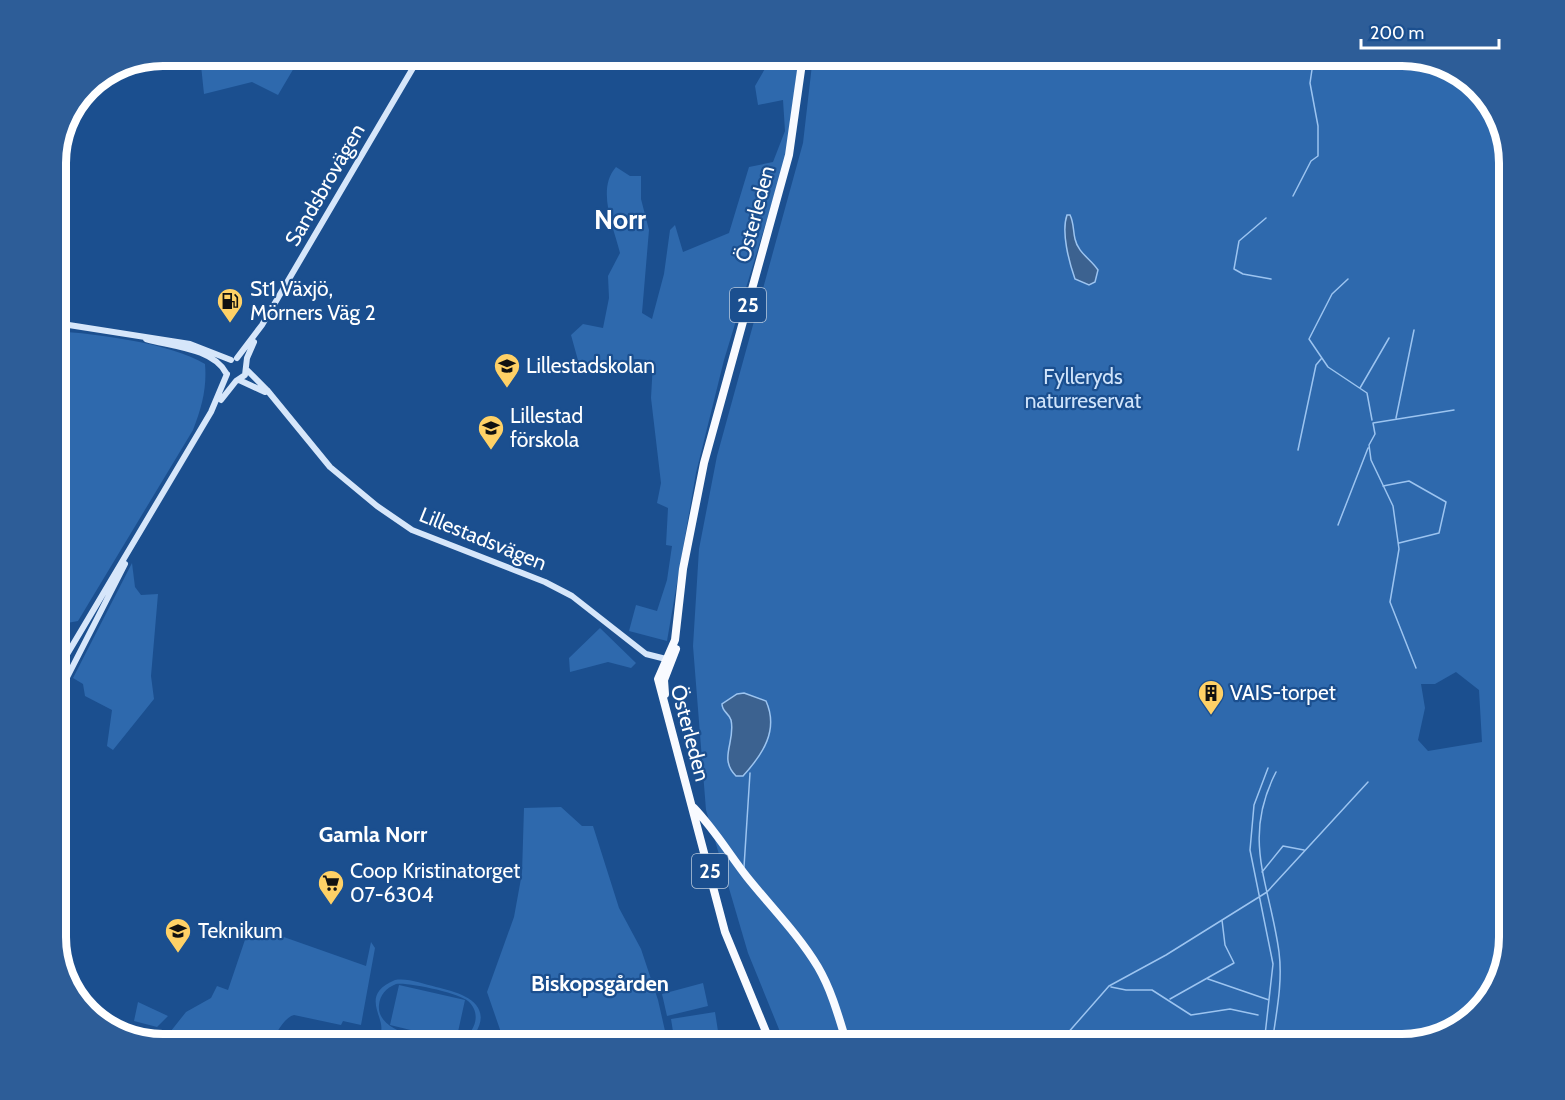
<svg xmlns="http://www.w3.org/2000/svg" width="1565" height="1100" font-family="Cabin,sans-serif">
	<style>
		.green { fill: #2e69ad; fill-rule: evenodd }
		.water { fill: #3c6290; stroke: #9cc4f0; stroke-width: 1.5 }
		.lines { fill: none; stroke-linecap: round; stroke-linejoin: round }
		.stream { stroke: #9cc4f0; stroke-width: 1.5 }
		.tertiary { stroke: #a9c9ee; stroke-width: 5 }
		.secondary { stroke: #d6e6fa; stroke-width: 6 }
		.trunk { stroke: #f8faff; stroke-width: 8 }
		.labels { text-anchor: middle; stroke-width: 4.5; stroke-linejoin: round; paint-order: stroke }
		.shield { fill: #1b4f8f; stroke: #bbcadd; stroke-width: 1.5 }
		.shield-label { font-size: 20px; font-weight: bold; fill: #fff }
		.street-label { font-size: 21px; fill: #fff; stroke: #1b4f8f }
		.poi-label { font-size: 21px; fill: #fff; stroke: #1b4f8f; text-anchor: start }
		.park-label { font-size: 21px; fill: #cfe3fa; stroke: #1b4f8f }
		.neighbourhood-label { font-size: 22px; font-weight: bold; fill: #fff; stroke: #1b4f8f }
		.district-label { font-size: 27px; font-weight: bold; fill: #fff; stroke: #1b4f8f }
		.rim { fill: none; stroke: #fff; stroke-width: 8 }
	</style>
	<rect width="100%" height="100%" fill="#1b4f8f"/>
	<!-- green -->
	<path class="green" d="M 200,56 L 301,56 L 278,95 L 252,82 L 204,94 Z
		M 767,56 L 799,56 L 785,160 L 724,360 L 696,473 L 667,641 L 629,631 L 636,605 L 657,611 L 667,580 L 672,546 L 666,545 L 668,508 L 657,503 L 661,483 L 651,398 L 653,362 C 628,354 625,365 604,367 C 597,368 587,365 579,364 L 571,335 L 583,324 L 603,328 L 609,298 L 608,276 L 620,253 C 614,228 596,189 616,167 L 630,176 L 641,176 L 641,199 L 649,230 L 642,313 L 652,319 L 664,274 L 670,230 L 675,225 L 683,252 L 729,233 L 749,167 L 773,162 L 785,131 L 783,100 L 758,105 L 755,86 L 770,60 Z
		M 813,56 L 1402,56 L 1462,74 L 1495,109 L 1509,162 L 1509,938 L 1491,997 L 1456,1030 L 1403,1044 L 785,1044 L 748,953 L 706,810 L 693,646 L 699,549 L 717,456 L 803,143 ZM 1456,672 L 1479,690 L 1482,742 L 1428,751 L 1418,740 L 1425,708 L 1421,684 L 1435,684 Z
		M 56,331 C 96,334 171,343 205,364 C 207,388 202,407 193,430 L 78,621 L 56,625 Z
		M 132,563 L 135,587 L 141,595 L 158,594 L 151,676 L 154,699 L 113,750 L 107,746 L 112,710 L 85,696 L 83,684 L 73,678 Z
		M 600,628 L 636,663 L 631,668 L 608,662 L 570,672 L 569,658 Z
		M 561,807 L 582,826 L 593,826 L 619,908 L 641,949 L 658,1000 L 668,1044 L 505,1044 L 487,992 L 514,917 L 522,873 L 524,808 Z
		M 250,925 L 366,966 L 371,942 L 375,948 L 361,1025 L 343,1021 L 341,1025 L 294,1015 C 285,1017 275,1034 272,1043 L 277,1044 L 205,1044 L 167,1036 L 186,1012 L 211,998 L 217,986 L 228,990 Z
		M 395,980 C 409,978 423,984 436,987 C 458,992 495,1002 475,1034 C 472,1039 468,1040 466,1044 L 436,1044 L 381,1032 C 385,1016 359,995 395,980 ZM 396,984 C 408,982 459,993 468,1001 C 485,1016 471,1040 453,1043 C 432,1041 376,1034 379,1005 C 380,995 386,988 396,984 Z
		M 703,983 L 708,1006 L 667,1016 L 662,994 Z
		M 399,985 L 465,1000 L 456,1041 L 390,1025 Z
		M 138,1002 L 168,1016 L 157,1027 L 134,1021 Z
		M 715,1012 L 720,1044 L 675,1044 L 671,1019 Z
		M 112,1023 L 197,1044 L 163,1044 L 114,1030 Z"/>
	<!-- water -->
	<path class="water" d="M 1067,215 L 1070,215 C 1074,223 1073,231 1075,239 C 1078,253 1091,259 1098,270 L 1095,282 L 1089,285 L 1075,279 C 1069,262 1061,232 1067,215 Z
		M 744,693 L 766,701 C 779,730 763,754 743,776 L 736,776 C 718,758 736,742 731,720 C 729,713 722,712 722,704 L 737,694 Z"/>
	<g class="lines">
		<!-- stream -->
		<path class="stream" d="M 1293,196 L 1311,161 L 1318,156 L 1318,126 L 1310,83 L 1314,56
			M 1266,218 L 1239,241 L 1234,269 L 1243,274 L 1271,279
			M 1348,279 L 1332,294 L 1309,339 L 1328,367 L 1367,393 L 1372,420
			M 1360,388 L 1389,338
			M 1396,418 L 1414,330
			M 1298,450 L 1316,365 L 1321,359
			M 1383,486 L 1409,481 L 1446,502 L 1439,533 L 1399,543
			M 1338,525 L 1368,448
			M 1416,668 L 1390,602 L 1399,549 L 1393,506 L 1371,460 L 1369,445 L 1375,434 L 1373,423 L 1454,410
			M 744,867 L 750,773
			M 1262,872 L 1283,846 L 1304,850
			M 1208,979 L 1269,1000
			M 1111,987 L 1126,990 L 1152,990 L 1191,1015 L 1230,1009 L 1258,1015
			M 1170,999 L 1234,963 L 1225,945 L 1222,920
			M 1065,1044 L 1066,1035 L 1109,986 L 1166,955 L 1267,892 L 1368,782
			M 1264,1044 L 1273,964 L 1250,850 L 1254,805 L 1268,768
			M 1272,1044 C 1276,1014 1283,983 1279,952 C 1270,884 1241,840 1276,772"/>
		<!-- tertiary -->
		<path class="tertiary" d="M 68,983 L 87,998 L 103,1026"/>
		<!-- secondary -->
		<path class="secondary" d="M 56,323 L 190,344 L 231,360
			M 146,339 C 170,346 213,348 226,373
			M 237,358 L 262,325 L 420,56
			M 247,370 L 267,390 L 330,467 L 377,506 L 412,530 L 545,582 L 572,596 L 646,654 L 670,660
			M 239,380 L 265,392
			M 221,400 L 236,381 L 245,375 L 247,358 L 254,342
			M 56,673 L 211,412 L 227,374
			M 56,699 L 125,564"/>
		<!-- trunk -->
		<path class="trunk" d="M 665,694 L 664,680 L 676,649
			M 694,808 C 715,830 729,854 747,877 C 771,907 798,934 818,967 C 832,991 839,1018 847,1044
			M 771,1044 L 725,932 L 658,679 L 675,640 L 683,569 L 704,463 L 789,155 L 803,56"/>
	</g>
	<!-- icons -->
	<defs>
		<g id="fuel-pin" transform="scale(1.35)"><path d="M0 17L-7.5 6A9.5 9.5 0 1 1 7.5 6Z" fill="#ffd166" stroke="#1b4f8f"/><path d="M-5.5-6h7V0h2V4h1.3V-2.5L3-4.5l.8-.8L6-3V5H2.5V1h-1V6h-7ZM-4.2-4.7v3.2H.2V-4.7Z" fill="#111"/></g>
		<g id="school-pin" transform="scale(1.35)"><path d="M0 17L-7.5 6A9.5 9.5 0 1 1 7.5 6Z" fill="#ffd166" stroke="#1b4f8f"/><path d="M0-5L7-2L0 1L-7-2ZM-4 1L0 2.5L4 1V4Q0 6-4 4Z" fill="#111"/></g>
		<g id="building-pin" transform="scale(1.35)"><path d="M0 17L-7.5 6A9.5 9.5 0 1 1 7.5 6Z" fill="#ffd166" stroke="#1b4f8f"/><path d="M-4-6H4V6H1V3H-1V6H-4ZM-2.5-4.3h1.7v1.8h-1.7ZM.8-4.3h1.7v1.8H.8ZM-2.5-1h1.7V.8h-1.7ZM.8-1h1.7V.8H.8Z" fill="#111"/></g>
		<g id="supermarket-pin" transform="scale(1.35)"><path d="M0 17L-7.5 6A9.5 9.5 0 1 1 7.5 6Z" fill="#ffd166" stroke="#1b4f8f"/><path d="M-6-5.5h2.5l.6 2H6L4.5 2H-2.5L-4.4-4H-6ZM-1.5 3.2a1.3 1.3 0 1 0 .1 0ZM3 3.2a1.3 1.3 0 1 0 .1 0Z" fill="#111"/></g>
	</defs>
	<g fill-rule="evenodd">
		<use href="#fuel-pin" x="230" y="301"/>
		<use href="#school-pin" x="507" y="366"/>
		<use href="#school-pin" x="491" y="428"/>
		<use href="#building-pin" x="1211" y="693"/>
		<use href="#supermarket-pin" x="331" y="883"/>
		<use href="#school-pin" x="178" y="931"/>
	</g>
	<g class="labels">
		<!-- shield labels -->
		<g class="shield">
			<rect x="730" y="288" width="36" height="34" rx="4.5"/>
			<rect x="692" y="854" width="36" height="34" rx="4.5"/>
		</g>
		<g class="shield-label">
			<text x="748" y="312">25</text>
			<text x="710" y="878">25</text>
		</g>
		<!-- street labels -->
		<g class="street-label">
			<text transform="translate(325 185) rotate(-60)" y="7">Sandsbrovägen</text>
			<text transform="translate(755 214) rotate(-75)" y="7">Österleden</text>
			<text transform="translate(483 539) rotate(22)" y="7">Lillestadsvägen</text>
			<text transform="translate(690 733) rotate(75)" y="7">Österleden</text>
		</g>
		<!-- poi labels -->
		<g class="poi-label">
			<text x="250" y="296">St1 Växjö,<tspan x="250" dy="24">Mörners Väg 2</tspan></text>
			<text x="526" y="373">Lillestadskolan</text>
			<text x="510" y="423">Lillestad<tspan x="510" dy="24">förskola</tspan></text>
			<text x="1230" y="700">VAIS-torpet</text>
			<text x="350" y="878">Coop Kristinatorget<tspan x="350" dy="24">07-6304</tspan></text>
			<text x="198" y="938">Teknikum</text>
		</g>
		<!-- park labels -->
		<g class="park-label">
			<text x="1083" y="384">Fylleryds<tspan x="1083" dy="24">naturreservat</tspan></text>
		</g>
		<!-- neighbourhood labels -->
		<g class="neighbourhood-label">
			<text x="373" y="842">Gamla Norr</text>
			<text x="600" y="991">Biskopsgården</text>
		</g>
		<!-- district labels -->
		<g class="district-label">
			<text x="620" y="229">Norr</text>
		</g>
	</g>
	<!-- crop -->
	<path d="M0 0H1565V1100H0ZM163 66H1402A97 97 0 0 1 1499 163V937A97 97 0 0 1 1402 1034H163A97 97 0 0 1 66 937V163A97 97 0 0 1 163 66Z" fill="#2d5d98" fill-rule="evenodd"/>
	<path class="rim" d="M163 66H1402A97 97 0 0 1 1499 163V937A97 97 0 0 1 1402 1034H163A97 97 0 0 1 66 937V163A97 97 0 0 1 163 66Z"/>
	<!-- scale -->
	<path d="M1361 39v9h138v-9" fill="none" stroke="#ffffff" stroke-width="3"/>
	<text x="1370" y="39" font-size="18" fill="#ffffff" stroke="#1b4f8f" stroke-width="4.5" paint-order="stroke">200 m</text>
</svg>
